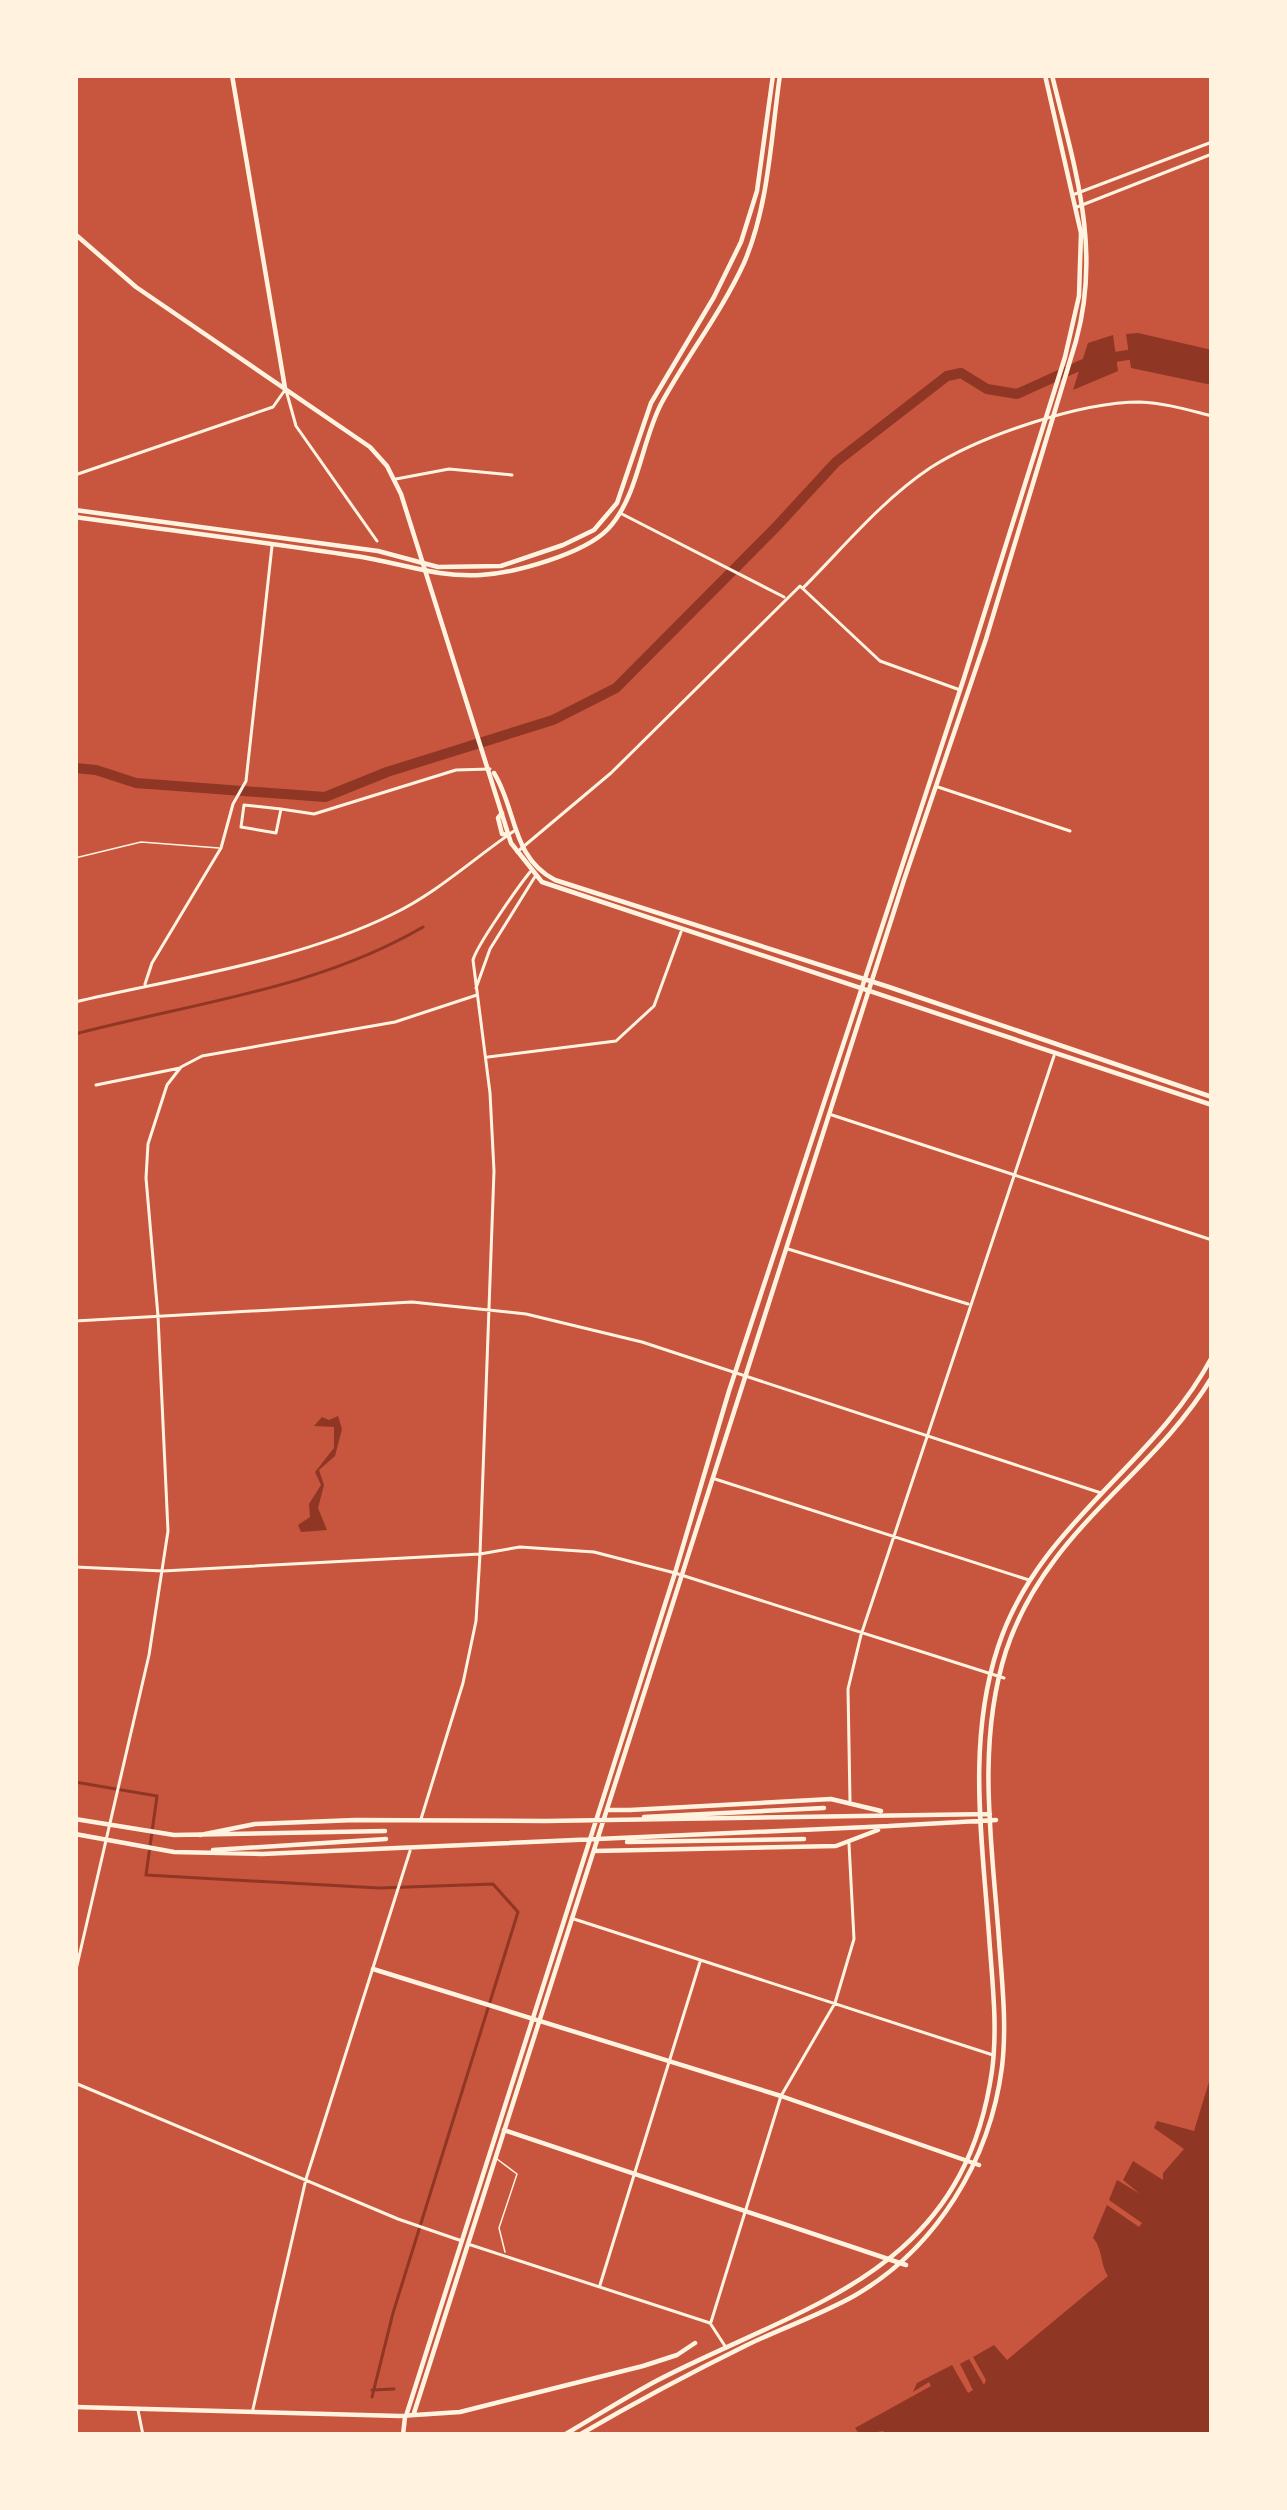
<svg xmlns="http://www.w3.org/2000/svg" width="1287" height="2510" font-family="Overpass,sans-serif">
	<style>
		.water { fill: #8f3625 }
		.lines { fill: none; stroke-linecap: round; stroke-linejoin: round }
		.stream { stroke: #8f3625; stroke-width: 3 }
		.river { stroke: #8f3625; stroke-width: 10 }
		.service { stroke: #fff3e0; stroke-width: 1.5 }
		.pedestrian { stroke: #fff3e0; stroke-width: 3 }
		.minor { stroke: #fff3e0; stroke-width: 3 }
		.tertiary { stroke: #fff3e0; stroke-width: 4.5 }
		.secondary { stroke: #fff3e0; stroke-width: 4.5 }
	</style>
	<rect width="100%" height="100%" fill="#c8553d"/>
	<!-- water -->
	<path class="water" d="M 1138,333 L 1212,350 L 1212,385 L 1131,368 L 1126,334 Z
		M 1113,335 L 1118,371 L 1073,390 L 1088,343 Z
		M 338,1416 L 342,1429 L 335,1456 L 319,1470 L 324,1485 L 318,1508 L 327,1530 L 301,1532 L 298,1525 L 310,1517 L 309,1504 L 321,1485 L 315,1472 L 334,1448 L 334,1427 L 314,1426 L 322,1417 L 329,1420 Z
		M 1212,2072 L 1212,2435 L 885,2435 L 883,2431 L 860,2435 L 855,2428 L 931,2386 L 929,2382 L 913,2392 L 917,2383 L 952,2365 L 968,2393 L 973,2390 L 960,2364 L 969,2359 L 984,2385 L 986,2380 L 973,2357 L 994,2345 L 1007,2360 L 1108,2276 C 1100,2264 1103,2249 1093,2238 L 1107,2205 L 1139,2227 L 1142,2223 L 1109,2200 L 1117,2180 L 1140,2194 L 1123,2180 L 1133,2161 L 1163,2180 L 1163,2173 L 1184,2149 L 1154,2128 L 1157,2121 L 1194,2131 Z"/>
	<g class="lines">
		<!-- stream -->
		<path class="stream" d="M 75,1034 C 193,1003 317,989 423,927
			M 75,1782 L 157,1796 L 146,1875 L 379,1888 L 493,1884 L 518,1912 L 393,2313 L 372,2397
			M 372,2390 L 394,2389"/>
		<!-- river -->
		<path class="river" d="M 75,768 L 96,770 L 136,783 L 325,797 L 387,772 L 553,720 L 616,688 L 776,527 L 836,462 L 947,376 L 961,373 L 987,389 L 1017,394 L 1090,361 L 1140,353"/>
		<!-- service -->
		<path class="service" d="M 75,858 L 141,842 L 219,848
			M 497,2159 L 517,2174 L 499,2228 L 505,2252"/>
		<!-- pedestrian -->
		<path class="pedestrian" d="M 396,479 L 449,469 L 512,475"/>
		<!-- minor -->
		<path class="minor" d="M 1075,194 L 1212,142
			M 1077,207 L 1212,154
			M 286,390 L 296,426 L 377,541
			M 75,475 L 273,407 L 285,390
			M 622,514 L 784,597
			M 803,588 C 843,548 882,500 930,468 C 980,436 1080,402 1140,402 C 1165,403 1188,410 1212,416
			M 938,787 L 1070,831
			M 281,809 L 244,805 L 241,827 L 276,833 L 281,809 L 314,814 L 456,770 L 490,769
			M 517,852 L 611,773 L 800,586 L 880,661 L 960,690
			M 145,984 L 152,963 L 221,848 L 233,804 L 246,781 L 272,546
			M 476,988 L 490,949 L 536,875
			M 75,1002 C 178,978 298,961 393,914 C 438,892 473,859 514,831
			M 488,1057 L 616,1041 L 654,1006 L 681,932
			M 96,1085 L 180,1068
			M 832,1115 L 1212,1240
			M 788,1249 L 968,1304
			M 75,1321 L 412,1302 L 526,1314 L 642,1342 L 1101,1493
			M 715,1479 L 1029,1580
			M 75,1567 L 163,1571 L 480,1554 L 520,1547 L 594,1552 L 675,1573 L 1004,1678
			M 850,1801 L 848,1689 L 861,1635 L 1054,1056
			M 421,1819 L 463,1683 L 476,1621 L 480,1554 L 494,1171 L 490,1093 L 473,960 C 477,945 518,887 530,872
			M 574,1919 L 993,2055
			M 75,1974 L 149,1655 L 168,1531 L 158,1316 L 146,1178 L 148,1144 L 167,1085 L 181,1067 L 202,1056 L 395,1022 L 477,995
			M 75,2083 L 398,2219 L 462,2241
			M 471,2245 L 710,2323 L 725,2346
			M 600,2285 L 700,1962
			M 711,2322 L 781,2096 L 835,2003 L 854,1939 L 849,1844
			M 253,2409 L 306,2179 L 410,1851
			M 138,2410 L 143,2435"/>
		<!-- tertiary -->
		<path class="tertiary" d="M 232,75 L 285,388
			M 75,234 L 136,287 L 370,447 L 387,466 L 401,494 L 511,843 L 542,882 L 1212,1105
			M 494,773 C 517,810 511,857 555,880 L 889,987 L 1212,1097
			M 502,813 L 498,818 L 502,834 L 508,835
			M 373,1969 L 781,2096 L 979,2165
			M 504,2130 L 906,2265
			M 403,2435 L 405,2417"/>
		<!-- secondary -->
		<path class="secondary" d="M 75,510 L 378,551 L 438,567 L 501,566 L 563,545 L 594,530 L 617,503 L 651,403 L 714,297 L 741,242 L 757,191 L 773,75
			M 75,517 C 168,530 262,542 355,556 C 398,562 437,578 481,575 C 515,573 584,554 608,529 C 638,497 641,443 661,404 C 687,356 721,313 744,263 C 769,205 771,136 780,75
			M 608,1810 L 632,1810
			M 630,1810 L 831,1799 L 881,1811
			M 644,1817 L 824,1808
			M 75,1819 L 174,1835 L 385,1831
			M 889,1826 L 996,1820
			M 75,1834 L 174,1852 L 262,1854 L 890,1826
			M 200,1835 L 255,1824 L 355,1820 L 546,1821 L 990,1814
			M 627,1842 L 804,1839
			M 213,1850 L 386,1839
			M 594,1851 L 836,1846 L 878,1830
			M 75,2407 L 400,2416 L 460,2412 L 643,2366 L 677,2355 L 695,2343
			M 414,2413 L 904,880 L 986,639 L 1076,341 C 1102,247 1074,166 1052,75
			M 406,2416 L 675,1573 L 729,1391 L 964,678 L 1065,357 L 1079,296 L 1081,233 L 1045,75
			M 564,2435 C 595,2417 626,2397 658,2380 C 811,2302 963,2272 992,2071 C 998,2026 992,1980 989,1935 C 982,1838 967,1741 998,1647 C 1038,1524 1154,1466 1212,1357
			M 579,2435 C 634,2403 690,2373 747,2345 C 782,2328 820,2315 854,2296 C 937,2248 990,2160 1002,2067 C 1007,2025 1002,1982 999,1940 C 992,1843 976,1745 1006,1651 C 1046,1529 1151,1478 1212,1377"/>
	</g>
	<!-- border -->
	<rect width="1287" height="2510" fill="none" stroke="#fff3e0" stroke-width="156"/>
</svg>
